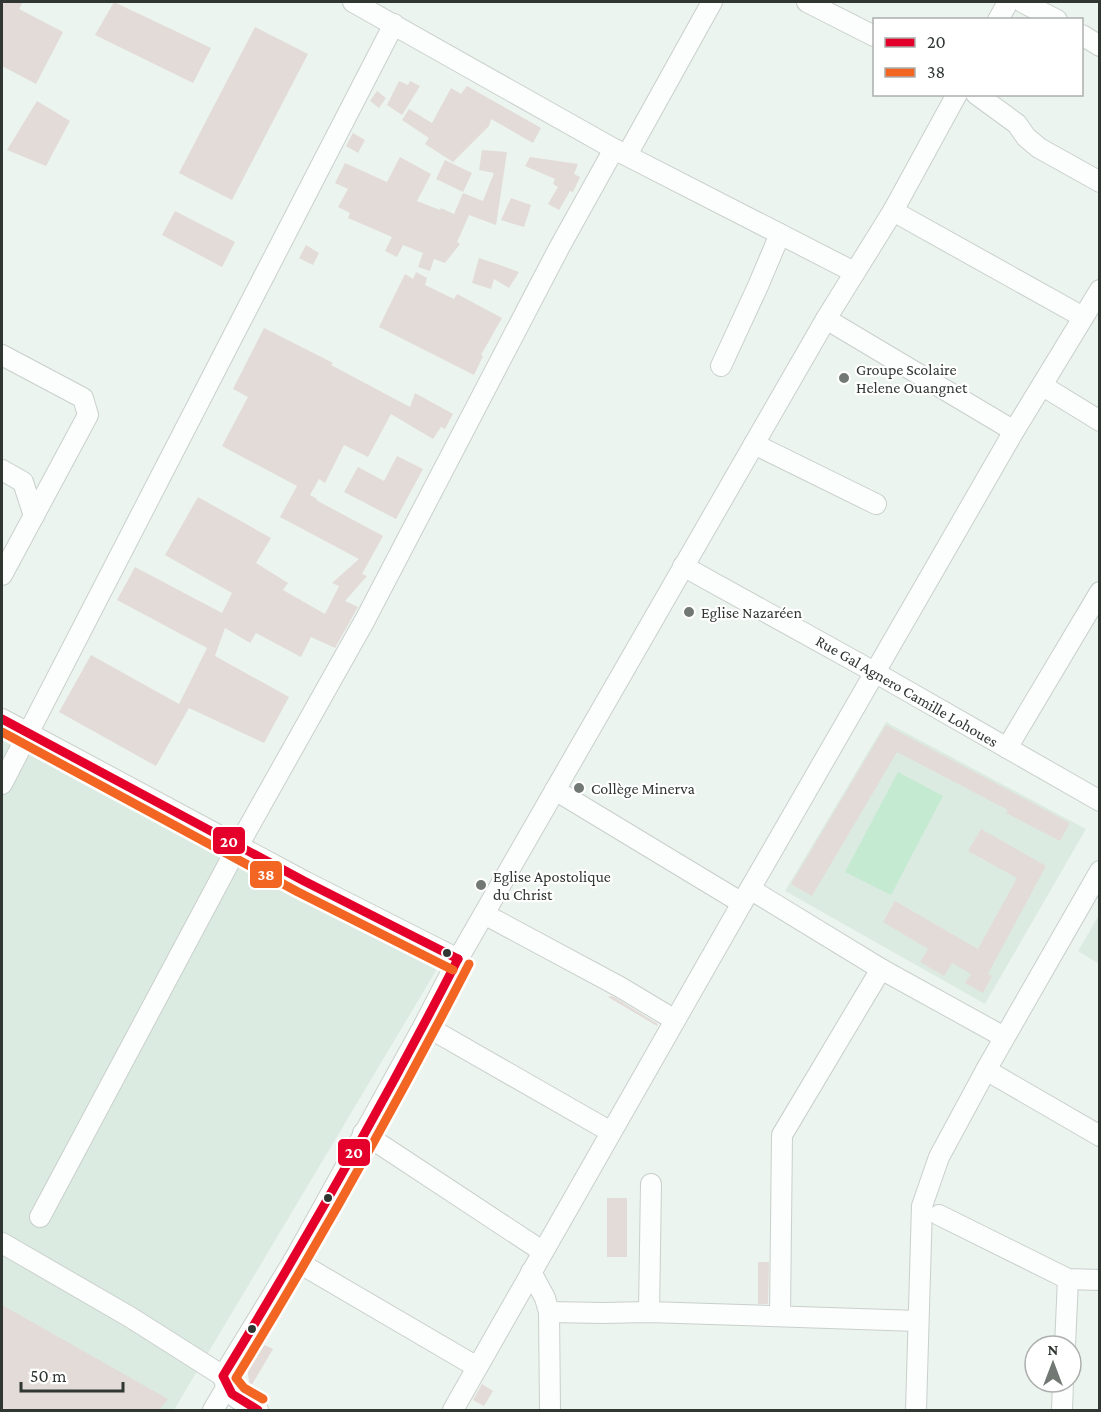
<svg xmlns="http://www.w3.org/2000/svg" width="1101" height="1412" viewBox="0 0 1101 1412" font-family="'Crimson Pro',serif">
<style>
.built{fill:#dcebe1}
.green{fill:#c4ead2}
.building{fill:#e3dbd7}
.lines{fill:none;stroke-linecap:round;stroke-linejoin:round}
.minor-casing{stroke:#c9d0cc;stroke-width:22}
.minor{stroke:#fcfdfd;stroke-width:20}
.bus-1-casing{stroke:#fff;stroke-width:14}
.bus-2-casing{stroke:#fff;stroke-width:14}
.bus-1{stroke:#e4002b;stroke-width:9}
.bus-2{stroke:#f26522;stroke-width:9}
.poi-dot{fill:#727874;stroke:#fff;stroke-width:2}
.bus-dot{fill:#303632;stroke:#fff;stroke-width:2}
.labels{text-anchor:middle;dominant-baseline:central;stroke-width:4.5;stroke-linejoin:round;paint-order:stroke}
.poi-label{font-size:16px;fill:#303632;stroke:#fff;text-anchor:start}
.street-label{font-size:16px;fill:#303632;stroke:#fff}
.line-badge{stroke:#fff;stroke-width:2}
.badge-label{font-size:16px;text-anchor:middle;font-weight:bold;fill:#fff}
</style>
<rect width="100%" height="100%" fill="#ecf4ef"/>
<g class="built">
<path d="M886,722L1086,829L985,1004L785,891Z"/>
<path d="M2,733L217,844V846L440,964L174,1410H2Z"/>
<path d="M1099,915V964L1078,951Z"/>
</g>
<path class="green" d="M898,772L943,796L891,895L845,872Z"/>
<g class="building">
<path d="M2,2H23L19,9L63,32L36,84L2,66Z"/>
<path d="M114,2L211,48L193,83L95,35Z"/>
<path d="M255,27L308,54L232,200L179,173Z"/>
<path d="M399,81L408,85L410,81L420,86L402,115L387,105Z"/>
<path d="M467,86L541,128L533,143L491,119L489,126L453,162L425,144L429,138L402,120L409,109L432,123L451,88L461,94Z"/>
<path d="M377,91L386,98L379,108L370,101Z"/>
<path d="M37,101L70,121L46,166L7,150Z"/>
<path d="M353,133L365,140L358,153L346,146Z"/>
<path d="M482,150L507,152L496,225L469,215L457,242L460,244L445,263L434,259L430,271L418,267L423,253L403,245L397,257L385,251L392,237L348,218L350,213L338,207L348,189L335,183L345,163L387,182L400,157L431,174L417,201L440,210L441,208L454,214L463,193L483,201L494,173L479,170Z"/>
<path d="M530,157L578,164L574,174L580,177L573,192L570,191L559,210L548,204L558,187L553,184L555,179L525,166Z"/>
<path d="M445,160L472,173L463,192L436,179Z"/>
<path d="M511,198L531,205L524,227L501,220Z"/>
<path d="M175,211L235,242L222,267L162,235Z"/>
<path d="M306,245L319,253L313,265L299,258Z"/>
<path d="M479,258L497,264L519,272L509,288L494,279L491,289L472,283Z"/>
<path d="M416,272L427,278L425,285L454,299L457,294L502,318L481,355L483,356L474,375L379,327L405,274L413,279Z"/>
<path d="M264,328L333,363L331,365L410,407L415,393L453,414L445,429L441,427L433,439L391,414L368,457L344,445L325,483L319,479L310,495L317,499L316,500L383,536L362,574L367,576L345,601L358,607L335,648L311,637L301,657L256,633L250,643L225,628L215,656L289,697L264,743L189,708L156,766L59,712L91,655L179,704L207,648L117,600L135,567L222,613L232,593L165,555L198,497L271,538L256,563L288,583L283,590L325,614L339,586L332,583L359,559L280,517L297,486L222,446L248,397L233,389Z"/>
<path d="M397,456L423,469L396,519L344,492L358,467L384,481Z"/>
<path d="M886,725L1070,823L1060,841L1006,813L1008,810L897,752L812,896L791,884Z"/>
<path d="M981,829L1046,866L988,974L992,976L983,993L965,983L971,974L952,963L944,976L920,962L928,949L883,922L895,901L978,949L1017,878L968,851Z"/>
<path d="M611,996L614,997L658,1024L657,1026L608,997Z"/>
<rect x="607" y="1198" width="20" height="59"/>
<path d="M758,1262H769L768,1304H758Z"/>
<path d="M2,1305L168,1399L159,1410H2Z"/>
<path d="M258,1342L273,1349L250,1388L246,1361Z"/>
<path d="M482,1384L493,1391L484,1406L473,1400Z"/>
</g>
<g class="lines">
<g class="minor-casing">
<g id="minor">
<path d="M353,2L614,149L854,272"/>
<path d="M807,2L874,36"/>
<path d="M1022,2L1057,20"/>
<path d="M998,20L1008,2"/>
<path d="M1082,35L1100,46"/>
<path d="M976,94L1017,124L1026,137L1039,148L1100,182"/>
<path d="M627,155L712,2"/>
<path d="M893,211L1083,317"/>
<path d="M826,319L1014,431"/>
<path d="M2,355L83,398L88,415L2,575"/>
<path d="M721,366L758,286L780,234"/>
<path d="M1043,386L1100,421"/>
<path d="M754,444L876,504"/>
<path d="M2,470L23,482L34,516"/>
<path d="M683,566L876,673L1100,801"/>
<path d="M2,719L304,881L458,959"/>
<path d="M1007,748L1100,592"/>
<path d="M2,784L394,24"/>
<path d="M555,790L742,903"/>
<path d="M750,889L881,969L1004,1037"/>
<path d="M484,914L620,987L675,1020"/>
<path d="M424,1025L611,1132"/>
<path d="M986,1070L1100,1136"/>
<path d="M363,1133L542,1251"/>
<path d="M939,1215L1068,1279L1100,1280"/>
<path d="M40,1217L238,846L365,620L559,248L614,149"/>
<path d="M2,1243L130,1317L223,1376"/>
<path d="M294,1260L477,1367"/>
<path d="M531,1272L545,1298L549,1312L550,1410"/>
<path d="M549,1312L602,1313L649,1312L918,1321"/>
<path d="M649,1312L651,1184"/>
<path d="M780,1316L782,1135L881,969"/>
<path d="M1065,1346L1068,1279"/>
<path d="M213,1410L226,1388"/>
<path d="M258,1410C241,1401 228,1397 223,1376L294,1260L424,1025L458,959L826,319L893,211L957,94"/>
<path d="M453,1410L750,889L1014,431L1100,290"/>
<path d="M916,1410L922,1206L939,1157L986,1070L1100,871"/>
<path d="M1062,1410L1063,1382"/>
</g>
</g>
<use href="#minor" class="minor"/>
<g class="bus-1-casing">
<g id="bus-1">
<path d="M2,719L304,881L458,959"/>
<path d="M258,1410L232,1394L223,1376C306,1240 385,1101 458,959"/>
</g>
</g>
<g class="bus-2-casing">
<g id="bus-2">
<path d="M2,732L298,892L453,970"/>
<path d="M263,1399L244,1388L236,1378C319,1243 396,1105 469,964"/>
</g>
</g>
<use href="#bus-1" class="bus-1"/>
<use href="#bus-2" class="bus-2"/>
</g>
<g class="poi-dot">
<circle cx="844" cy="378" r="6"/>
<circle cx="689" cy="612" r="6"/>
<circle cx="579" cy="788" r="6"/>
<circle cx="481" cy="885" r="6"/>
</g>
<g class="bus-dot">
<circle cx="447" cy="953" r="5"/>
<circle cx="328" cy="1198" r="5"/>
<circle cx="252" cy="1329" r="5"/>
</g>
<g class="labels">
<g class="poi-label">
<text x="856" y="369">Groupe Scolaire<tspan x="856" dy="18">Helene Ouangnet</tspan></text>
<text x="701" y="612">Eglise Nazaréen</text>
<text x="591" y="788">Collège Minerva</text>
<text x="493" y="876">Eglise Apostolique<tspan x="493" dy="18">du Christ</tspan></text>
</g>
<g class="street-label">
<text transform="translate(907 691) rotate(30)">Rue Gal Agnero Camille Lohoues</text>
</g>
</g>
<g class="line-badge">
<rect x="212" y="826" width="34" height="29" rx="6" fill="#e4002b"/>
<rect x="249" y="860" width="34" height="29" rx="6" fill="#f26522"/>
<rect x="337" y="1138" width="34" height="29" rx="6" fill="#e4002b"/>
</g>
<g class="badge-label">
<text x="229" y="847">20</text>
<text x="266" y="880">38</text>
<text x="354" y="1158">20</text>
</g>
<rect width="1101" height="1412" fill="none" stroke="#303632" stroke-width="6"/>
<rect x="873" y="18" width="210" height="78" fill="#ffffff" stroke="#acafad" stroke-width="1.5"/>
<rect x="885" y="38" width="30" height="9" fill="#e4002b" stroke="#acafad" stroke-width="1.5"/>
<text x="927" y="48" font-size="18" fill="#303632">20</text>
<rect x="885" y="68" width="30" height="9" fill="#f26522" stroke="#acafad" stroke-width="1.5"/>
<text x="927" y="78" font-size="18" fill="#303632">38</text>
<g transform="translate(1053 1364)"><circle r="28" fill="#ffffff" stroke="#acafad" stroke-width="1.5"/>
<path d="M0-4.5L10 22L0 15L-10 22Z" fill="#727874"/>
<text y="-9" font-size="16" font-weight="bold" text-anchor="middle" fill="#303632">N</text>
</g>
<path d="M21 1382v9h102v-9" fill="none" stroke="#303632" stroke-width="3"/>
<text x="30" y="1382" font-size="18" fill="#303632" stroke="#ffffff" stroke-width="4.5" paint-order="stroke">50 m</text>
</svg>
